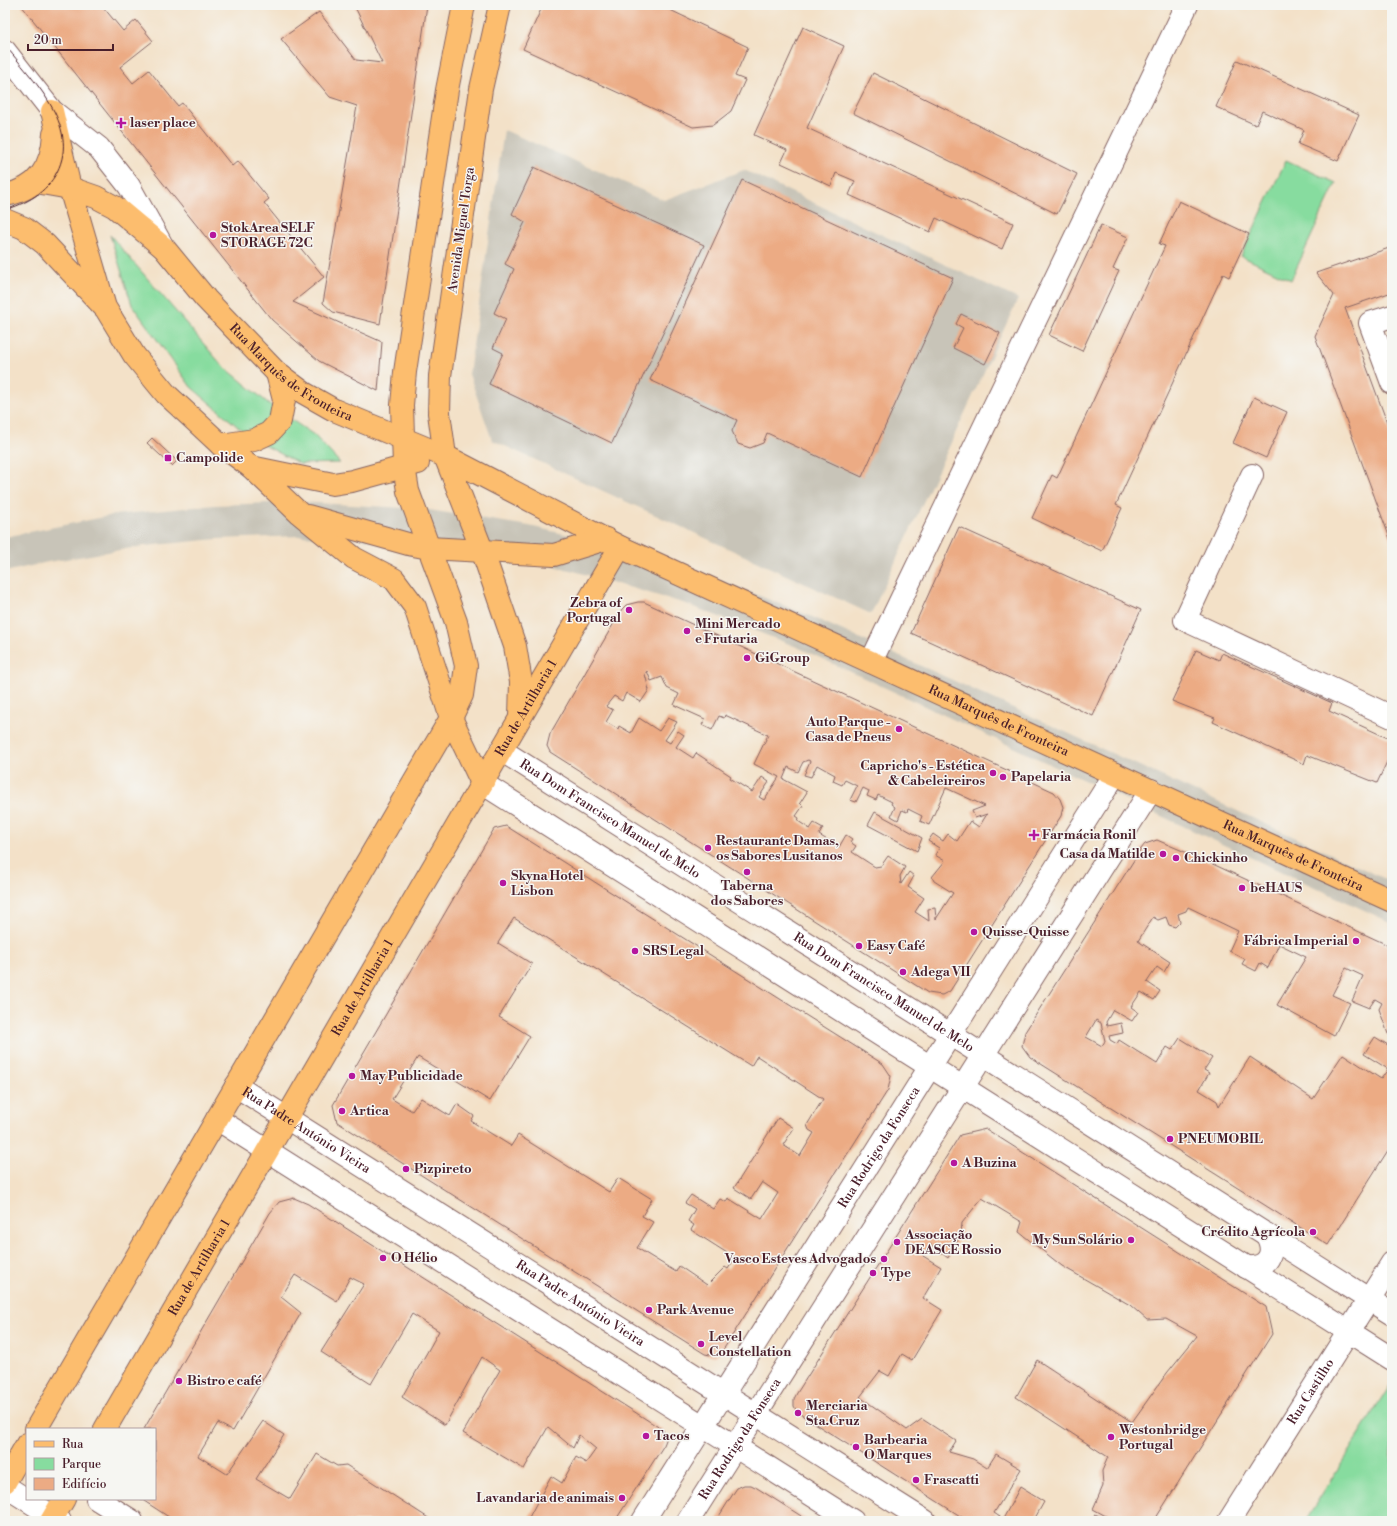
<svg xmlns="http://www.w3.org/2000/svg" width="1397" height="1526" viewBox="0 0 1397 1526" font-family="'Libre Bodoni',serif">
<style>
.industrial{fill:#c8c4b8}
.green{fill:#87dc9f;stroke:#687e65}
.building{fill:#ecab84;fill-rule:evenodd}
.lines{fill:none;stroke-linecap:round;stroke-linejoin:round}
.minor-casing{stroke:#856362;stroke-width:24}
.major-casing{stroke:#856362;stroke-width:24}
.minor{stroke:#fff;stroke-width:22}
.major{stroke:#fcbd6e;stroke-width:22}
.tram{stroke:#4a1f2b;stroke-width:1}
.poi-dot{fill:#b5179e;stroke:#f6f6f2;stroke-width:1.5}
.labels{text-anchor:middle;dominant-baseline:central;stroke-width:3;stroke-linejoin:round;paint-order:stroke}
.poi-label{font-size:13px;font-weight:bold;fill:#4a1f2b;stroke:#f6f6f2;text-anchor:start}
.street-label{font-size:13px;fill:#4a1f2b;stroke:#f6f6f2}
</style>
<rect width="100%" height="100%" fill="#f6f6f2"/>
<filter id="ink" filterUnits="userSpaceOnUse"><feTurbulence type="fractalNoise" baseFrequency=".025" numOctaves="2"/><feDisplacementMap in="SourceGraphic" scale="8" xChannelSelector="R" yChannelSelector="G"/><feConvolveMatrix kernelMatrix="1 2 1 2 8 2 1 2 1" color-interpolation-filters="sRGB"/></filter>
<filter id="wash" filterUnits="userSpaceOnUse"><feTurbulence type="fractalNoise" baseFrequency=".012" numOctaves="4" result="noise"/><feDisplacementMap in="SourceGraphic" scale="16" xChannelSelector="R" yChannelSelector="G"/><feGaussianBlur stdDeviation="0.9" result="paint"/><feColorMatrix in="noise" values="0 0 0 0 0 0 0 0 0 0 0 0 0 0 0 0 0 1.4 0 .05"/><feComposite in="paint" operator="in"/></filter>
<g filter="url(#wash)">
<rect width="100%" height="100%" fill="#f3e1c8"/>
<g class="industrial">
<path d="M504,130L664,200L744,170L1018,299L871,614L492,440L469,374Z"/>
<path d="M299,502L423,509L529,526L582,538L697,572L760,596L810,616L961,684L1392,882V923L797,647L686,604L574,571L522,559L353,538L299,536L217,539L144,546L48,562L5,572V537L114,515L215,505Z"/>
</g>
<g class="green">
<path d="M1286,160L1336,183L1291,280L1241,256Z"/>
<path d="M110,235L221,364L274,408L314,435L340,463L300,464L251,438L191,387L132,305Z"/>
<path d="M1391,1384L1392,1521H1305Z"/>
</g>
<g id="blocks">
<g class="building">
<path d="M21,5H105L103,7L123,31L136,20L153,41L120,67L133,83L149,70L178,106L182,103L232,166L238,161L269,199L264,203L324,277L293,302L382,342L378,391L319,361L272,320Z"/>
<path d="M354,5H427L380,324L333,312L323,303L357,106L330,97L281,39L319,12L356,60L382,63Z"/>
<path d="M543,5H669L668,9L748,47L735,76L745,80L731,111L713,125L693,127L523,49Z"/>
<path d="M803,27L844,46L807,128L1013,223L1002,249L936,218L930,232L849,195L855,181L836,173L831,186L781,163L787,150L754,135Z"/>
<path d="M1237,60L1359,115L1338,161L1298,144L1304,130L1262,111L1256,125L1216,107Z"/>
<path d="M873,73L1077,174L1057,214L853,113Z"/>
<path d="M534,167L704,245L612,443L489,384L503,353L493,348L506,319L494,313L514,269L505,264L525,222L512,214Z"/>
<path d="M742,180L953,278L862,477L767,433L763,443L750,448L738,444L732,431L737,420L650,380Z"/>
<path d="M1179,201L1249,234L1229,277L1223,274L1116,505L1122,508L1102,551L1032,518L1052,475L1057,478L1165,246L1159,244Z"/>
<path d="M1101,225L1128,237L1113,269L1119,271L1082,351L1049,335Z"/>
<path d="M1392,247V292L1345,308L1392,436V544L1315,336L1334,295L1316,273Z"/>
<path d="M961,314L1000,333L985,364L953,348L963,328L956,324Z"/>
<path d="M1254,397L1287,412L1266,458L1233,443Z"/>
<path d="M152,438L177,461L172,466L147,443Z"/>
<path d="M959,527L1141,610L1093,716L911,633Z"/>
<path d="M638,602H644L1054,792L1060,799L1063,807L1061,816L950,991L942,995L928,993L550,752L547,746L550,734L622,609L626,605ZM647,671L651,681L662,677L667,688L679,694L674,705L705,719L702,725L712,730L719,716L724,718L725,715L768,735L754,764L779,777L764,800L759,797L769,782L762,777L752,792L730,778L731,776L696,753L693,758L676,747L684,735L678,731L670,743L665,740L677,722L668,718L659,731L639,718L631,733L619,726L618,729L606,722L613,710L606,706L614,696L622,701L626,693L641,702L649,690L645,674ZM808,760L810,761L804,775L811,777L817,765L835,775L833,781L842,785L845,780L857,786L850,800L856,802L863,788L869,791L867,796L876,800L878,795L892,802L891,804L895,807L891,816L898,820L902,810L907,812L908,809L922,816L920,821L929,825L946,788L985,806L972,811L975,818L987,814L979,827L970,821L957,841L948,834L943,841L933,834L928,841L939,848L935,855L945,861L932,877L934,881L953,893L936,919L935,908L928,909L929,921L915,912L924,898L908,887L914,876L909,872L901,884L900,876L905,867L888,856L881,866L875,867L852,852L856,846L850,842L852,839L846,835L839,847L819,835L823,828L814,823L810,829L798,821L799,818L796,816L803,806L800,803L807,792L783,779L788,767L798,772L803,762Z"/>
<path d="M1196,650L1219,660L1222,653L1332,703L1329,711L1392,740V751L1377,783L1307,755L1304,764L1213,722L1215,718L1172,701Z"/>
<path d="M875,812L922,838L917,851L868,825Z"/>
<path d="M506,826L883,1064L891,1076L888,1090L723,1350L715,1356L705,1354L337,1122L333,1105L494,829ZM514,918L751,1066L757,1056L823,1099L807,1125L809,1130L814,1133L800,1156L783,1145L794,1128L778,1118L734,1188L751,1199L762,1182L778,1193L762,1219L728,1198L726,1202L720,1199L713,1209L691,1195L685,1203L695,1209L688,1221L694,1225L691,1230L735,1258L728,1269L725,1267L707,1285L679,1266L676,1272L637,1248L653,1222L642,1216L652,1199L618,1178L609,1192L518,1135L511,1146L471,1121L474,1116L457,1104L450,1116L421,1098L412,1111L392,1099L418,1057L490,1101L530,1036L499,1017L532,964L498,943Z"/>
<path d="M1157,840L1204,860L1392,947V1036L1388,1034L1379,1009L1382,1003L1375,999L1369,1008L1352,1001L1363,976L1346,968L1332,995L1350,1003L1334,1036L1277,1005L1306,957L1279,944L1268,968L1260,963L1256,971L1242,964L1245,959L1229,951L1238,931L1188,907L1186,911L1178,914L1180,922L1175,927L1169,925L1166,917L1158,920L1153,917L1138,941L1170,962L1164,972L1157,967L1147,982L1160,991L1154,1000L1141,992L1131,1007L1138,1012L1132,1021L1113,1010L1106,1022L1107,1026L1121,1023L1123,1033L1109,1036L1110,1040L1117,1044L1119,1040L1157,1064L1167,1047L1172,1050L1180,1038L1212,1058L1204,1070L1209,1073L1199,1090L1217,1101L1219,1106L1250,1057L1313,1099L1343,1054L1381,1079L1388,1069L1364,1054L1375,1037L1388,1045L1392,1038V1144L1328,1245L1030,1057L1022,1046L1025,1032L1141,849L1145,844ZM1096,1020L1101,1023L1105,1041L1102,1046L1086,1037Z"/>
<path d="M986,1129L1266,1307L1272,1334L1154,1521H1115L1093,1509L1103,1486L1102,1471L1108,1457L1016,1397L1037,1360L1132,1422L1167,1373L1197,1336L1166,1319L1147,1320L1130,1305L1062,1266L1019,1232L1022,1222L982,1198L962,1223L961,1234L948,1258L930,1244L923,1256L941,1267L923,1298L942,1310L912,1360L902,1354L889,1376L880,1371L860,1397L907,1430L922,1419L956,1441L949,1452L973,1459L987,1468L996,1454L1021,1469L994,1513L1003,1519L1020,1487L1044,1502L1035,1518L1039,1521H968L803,1416L797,1412L794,1406V1399L797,1393L960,1135Z"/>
<path d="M294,1198L308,1204L663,1430L666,1440L664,1445L615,1521H527L551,1476L562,1483L576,1457L586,1463L596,1449L579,1435L573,1448L548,1427L524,1469L463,1433L500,1370L482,1357L445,1425L402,1397L439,1331L412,1314L371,1384L321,1352L364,1284L350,1277L337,1301L295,1275L281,1297L301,1313L233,1431L218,1423L198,1456L227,1474L263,1421L284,1435L256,1479L290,1499L317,1454L337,1466L346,1465L433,1521H175L141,1499H155V1429H144L270,1213L279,1202Z"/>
<path d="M744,1485H751L757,1488L809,1521H716L733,1494L737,1488Z"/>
<path d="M1095,1514L1110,1521H1091Z"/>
</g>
</g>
</g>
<g filter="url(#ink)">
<use href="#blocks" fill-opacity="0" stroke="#856362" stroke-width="1"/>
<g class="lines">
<g class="minor-casing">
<g id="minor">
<path d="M5,51L52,111L99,148L129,186L163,247"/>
<path d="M1392,316L1370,323L1392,383"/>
<path d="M1252,475L1185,620L1392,717"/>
<path d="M871,662L1187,5"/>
<path id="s1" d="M501,750L1392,1314"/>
<path d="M482,783L1392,1359"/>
<path id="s2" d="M236,1086L925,1521"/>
<path d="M217,1119L853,1521"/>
<path d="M1246,1267C1268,1269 1277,1253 1266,1234"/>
<path d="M5,1486L60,1521"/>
<path d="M97,1499L132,1521"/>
<path id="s3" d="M643,1521L1115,774"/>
<path id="s4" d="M688,1521L1151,790"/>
<path id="s5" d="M1229,1521L1392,1263"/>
</g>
</g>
<g class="major-casing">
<g id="major">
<path d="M500,5L481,89L440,376L439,413L445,456L482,550L515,646L521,682L520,716"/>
<path d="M52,111L70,188L104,304"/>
<path id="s6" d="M36,182L70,188L96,197L115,207L164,248L206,299L277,373L304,393L334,410L445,456L620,547L1392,901"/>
<path d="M5,195C39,189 52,166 54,134"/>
<path d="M5,220L24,228L45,244L106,309L134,355L166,394L191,417L221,445L251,467L299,513L354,558L394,579L415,607L451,718L482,783"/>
<path d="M221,445L254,440L269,433L280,421L284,400L277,373"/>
<path d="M251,467L333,484L352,481L418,463"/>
<path d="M308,516L408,544L429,548L554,555L606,539"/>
<path d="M36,1429L451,718L462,695L466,666L456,622L408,491L404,466L402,405L405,372L447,90L464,5"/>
<path id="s7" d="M105,1429L620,547"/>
<path d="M5,1482L27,1444"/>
<path d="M51,1521L64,1499"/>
</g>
</g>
<use href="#minor" class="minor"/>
<use href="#major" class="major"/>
<path class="tram" d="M5,45C32,80 81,125 57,172C46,193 27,203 5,210"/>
</g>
</g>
<g class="poi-dot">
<path d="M119 117h4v4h4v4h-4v4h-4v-4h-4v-4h4z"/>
<circle cx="213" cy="235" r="4"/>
<rect x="164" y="454" width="8" height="8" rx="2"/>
<circle cx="629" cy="610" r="4"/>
<circle cx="687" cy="631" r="4"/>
<circle cx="747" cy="658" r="4"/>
<circle cx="899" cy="729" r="4"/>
<circle cx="993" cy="773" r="4"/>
<circle cx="1003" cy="777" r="4"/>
<path d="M1032 829h4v4h4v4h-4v4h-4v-4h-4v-4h4z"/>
<circle cx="708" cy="848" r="4"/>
<circle cx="1163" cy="854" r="4"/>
<circle cx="1176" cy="858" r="4"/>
<circle cx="747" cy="872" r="4"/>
<circle cx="503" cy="883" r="4"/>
<circle cx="1242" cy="888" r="4"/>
<circle cx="974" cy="932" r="4"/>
<circle cx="1356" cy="941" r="4"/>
<circle cx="859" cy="946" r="4"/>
<circle cx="635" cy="951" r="4"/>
<circle cx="903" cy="972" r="4"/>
<circle cx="352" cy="1076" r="4"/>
<circle cx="342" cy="1111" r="4"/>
<circle cx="1170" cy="1139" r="4"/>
<circle cx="954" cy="1163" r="4"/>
<circle cx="406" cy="1169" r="4"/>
<circle cx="1313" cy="1232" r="4"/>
<circle cx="1131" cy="1240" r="4"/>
<circle cx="897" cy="1242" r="4"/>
<circle cx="383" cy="1258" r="4"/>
<circle cx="884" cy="1259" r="4"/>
<circle cx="873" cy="1273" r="4"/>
<circle cx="649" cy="1310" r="4"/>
<circle cx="701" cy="1344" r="4"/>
<circle cx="179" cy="1381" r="4"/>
<circle cx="798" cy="1413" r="4"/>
<circle cx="646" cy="1436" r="4"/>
<circle cx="1111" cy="1437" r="4"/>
<circle cx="856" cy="1447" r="4"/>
<circle cx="916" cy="1480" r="4"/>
<circle cx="622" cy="1498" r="4"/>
</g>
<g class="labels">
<g class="poi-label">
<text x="130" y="123">laser place</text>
<text x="221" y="228">StokArea SELF<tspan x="221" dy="15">STORAGE 72C</tspan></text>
<text x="176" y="458">Campolide</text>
<text x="621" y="603" text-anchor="end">Zebra of<tspan x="621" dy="15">Portugal</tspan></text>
<text x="695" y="624">Mini Mercado<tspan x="695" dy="15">e Frutaria</tspan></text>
<text x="755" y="658">GiGroup</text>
<text x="891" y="722" text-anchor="end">Auto Parque -<tspan x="891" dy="15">Casa de Pneus</tspan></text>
<text x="985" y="766" text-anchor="end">Capricho's - Estética<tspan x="985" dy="15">&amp; Cabeleireiros</tspan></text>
<text x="1011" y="777">Papelaria</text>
<text x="1042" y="835">Farmácia Ronil</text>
<text x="716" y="841">Restaurante Damas,<tspan x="716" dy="15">os Sabores Lusitanos</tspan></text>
<text x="1155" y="854" text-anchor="end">Casa da Matilde</text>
<text x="1184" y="858">Chickinho</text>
<text x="511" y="876">Skyna Hotel<tspan x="511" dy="15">Lisbon</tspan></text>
<text x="747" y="886" text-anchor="middle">Taberna<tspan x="747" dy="15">dos Sabores</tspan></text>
<text x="1250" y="888">beHAUS</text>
<text x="982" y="932">Quisse-Quisse</text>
<text x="1348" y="941" text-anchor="end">Fábrica Imperial</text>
<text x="867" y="946">Easy Café</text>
<text x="643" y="951">SRS Legal</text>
<text x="911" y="972">Adega VII</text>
<text x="360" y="1076">May Publicidade</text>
<text x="350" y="1111">Artica</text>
<text x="1178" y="1139">PNEUMOBIL</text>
<text x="962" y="1163">A Buzina</text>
<text x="414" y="1169">Pizpireto</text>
<text x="1305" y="1232" text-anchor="end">Crédito Agrícola</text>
<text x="905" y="1235">Associação<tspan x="905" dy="15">DEASCE Rossio</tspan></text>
<text x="1123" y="1240" text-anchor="end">My Sun Solário</text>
<text x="391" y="1258">O Hélio</text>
<text x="876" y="1259" text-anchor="end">Vasco Esteves Advogados</text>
<text x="881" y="1273">Type</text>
<text x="657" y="1310">Park Avenue</text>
<text x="709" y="1337">Level<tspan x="709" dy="15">Constellation</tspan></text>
<text x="187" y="1381">Bistro e café</text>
<text x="806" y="1406">Merciaria<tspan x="806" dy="15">Sta.Cruz</tspan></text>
<text x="1119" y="1430">Westonbridge<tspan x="1119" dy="15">Portugal</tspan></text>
<text x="654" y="1436">Tacos</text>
<text x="864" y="1440">Barbearia<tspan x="864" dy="15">O Marques</tspan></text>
<text x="924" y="1480">Frascatti</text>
<text x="614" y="1498" text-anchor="end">Lavandaria de animais</text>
</g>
<g class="street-label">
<text transform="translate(461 230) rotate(-82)">Avenida Miguel Torga</text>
<text stroke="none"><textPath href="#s6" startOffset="327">Rua Marquês de Fronteira</textPath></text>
<text stroke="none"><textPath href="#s7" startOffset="835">Rua de Artilharia 1</textPath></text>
<text stroke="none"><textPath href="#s6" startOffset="1118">Rua Marquês de Fronteira</textPath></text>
<text stroke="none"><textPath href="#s1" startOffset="129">Rua Dom Francisco Manuel de Melo</textPath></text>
<text stroke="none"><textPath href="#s6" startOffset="1442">Rua Marquês de Fronteira</textPath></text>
<text stroke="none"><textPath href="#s7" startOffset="511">Rua de Artilharia 1</textPath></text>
<text stroke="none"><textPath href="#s1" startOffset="453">Rua Dom Francisco Manuel de Melo</textPath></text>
<text stroke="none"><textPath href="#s2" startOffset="83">Rua Padre António Vieira</textPath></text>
<text stroke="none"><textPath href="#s3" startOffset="442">Rua Rodrigo da Fonseca</textPath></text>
<text stroke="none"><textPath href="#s7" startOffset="187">Rua de Artilharia 1</textPath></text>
<text stroke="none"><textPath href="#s2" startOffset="407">Rua Padre António Vieira</textPath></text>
<text stroke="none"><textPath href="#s5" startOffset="153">Rua Castilho</textPath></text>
<text stroke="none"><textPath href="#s4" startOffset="97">Rua Rodrigo da Fonseca</textPath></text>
</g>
</g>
<rect width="1397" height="1526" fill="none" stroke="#f6f6f2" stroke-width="20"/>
<rect x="26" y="1428" width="130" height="72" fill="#f6f6f2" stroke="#b1a0a2"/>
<rect x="34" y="1441" width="20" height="6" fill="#fcbd6e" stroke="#b1a0a2"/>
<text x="62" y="1448" font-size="12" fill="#4a1f2b">Rua</text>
<rect x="34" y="1458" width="20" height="12" fill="#87dc9f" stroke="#b1a0a2"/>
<text x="62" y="1468" font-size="12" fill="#4a1f2b">Parque</text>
<rect x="34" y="1478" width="20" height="12" fill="#ecab84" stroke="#b1a0a2"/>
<text x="62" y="1488" font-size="12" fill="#4a1f2b">Edifício</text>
<path d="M28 44v6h85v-6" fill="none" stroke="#4a1f2b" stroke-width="2"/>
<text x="34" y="44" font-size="12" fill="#4a1f2b" stroke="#f6f6f2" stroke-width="3" paint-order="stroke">20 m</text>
</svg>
